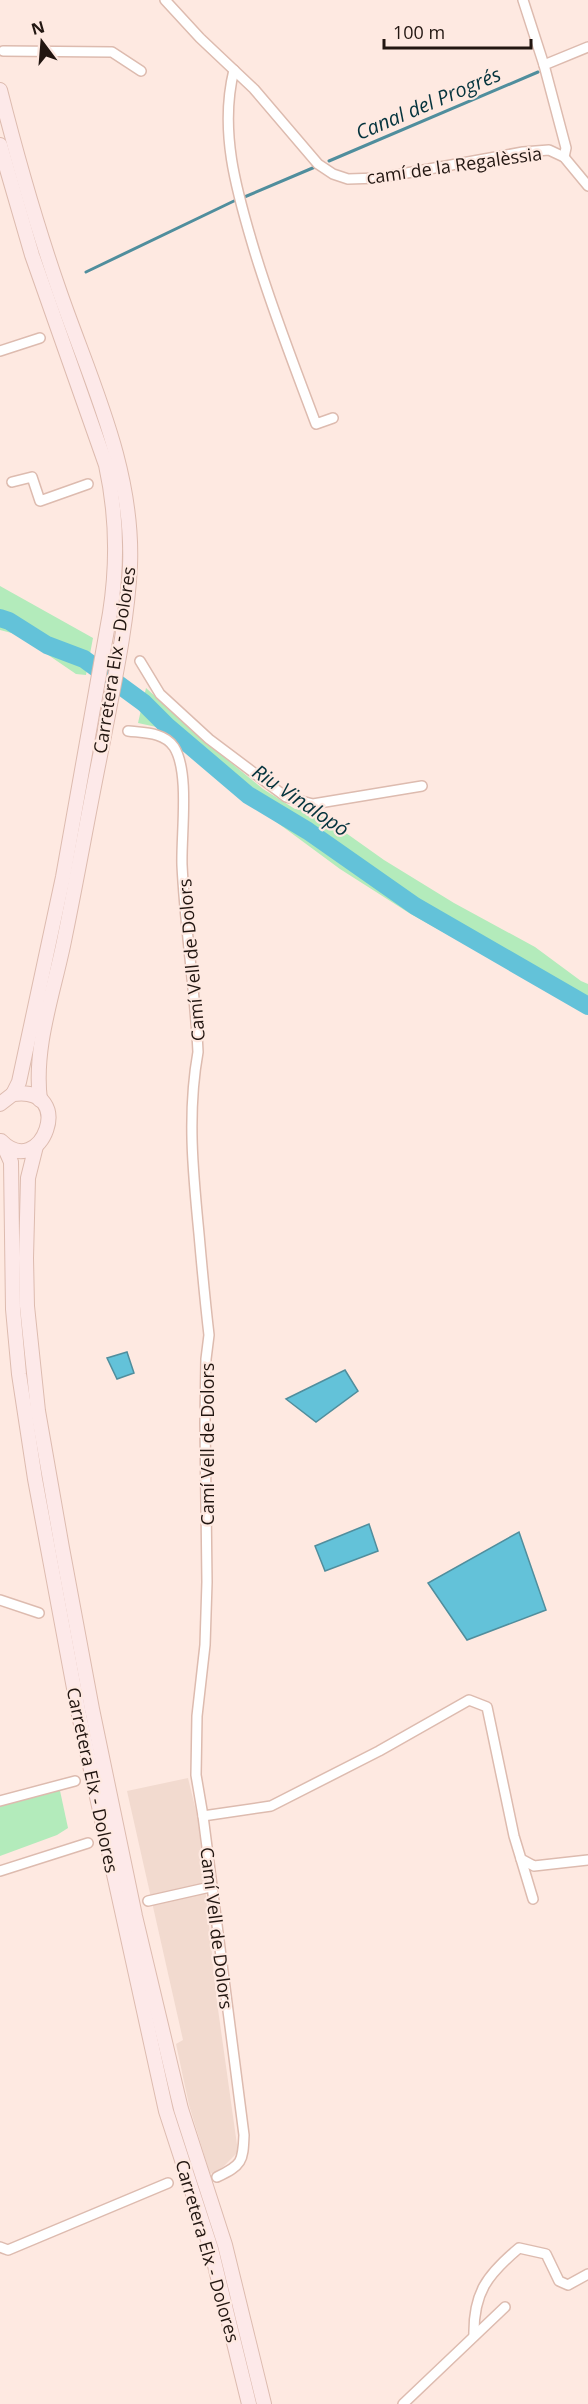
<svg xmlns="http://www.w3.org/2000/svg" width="588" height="2404" viewBox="0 0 588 2404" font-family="'Open Sans',sans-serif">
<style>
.commercial{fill:#f2dacf}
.green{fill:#b3ebbb}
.water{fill:#63c2d9;stroke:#508e9d;stroke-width:1.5}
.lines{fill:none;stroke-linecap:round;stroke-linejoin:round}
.stream{stroke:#508e9d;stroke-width:3}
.river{stroke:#63c2d9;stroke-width:18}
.street-casing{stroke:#ddbbaf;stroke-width:12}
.secondary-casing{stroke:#ddbbaf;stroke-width:16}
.street{stroke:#fff;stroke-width:9}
.secondary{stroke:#fde9e9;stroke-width:14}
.labels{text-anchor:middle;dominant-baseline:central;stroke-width:4.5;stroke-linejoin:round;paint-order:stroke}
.street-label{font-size:18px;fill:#221611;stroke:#fee9e1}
.water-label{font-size:20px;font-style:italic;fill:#04333d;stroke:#fee9e1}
</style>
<rect width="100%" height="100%" fill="#fee9e1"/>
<path class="commercial" d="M188,1778L198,1819L217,2002L238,2152L220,2170L210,2174L189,2105L176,2044L183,2040L127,1791Z"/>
<g class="green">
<path d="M0,586L93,638L86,675L76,674L19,635L0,630Z"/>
<path d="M146,688L202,739L263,789L295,809L315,811L384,860L454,903L535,947L581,981L588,984V1013L409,913L340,869L229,787L161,728L138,723Z"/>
<path d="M59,1786L68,1828L57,1835L0,1856V1806Z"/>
</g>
<g class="water">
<path d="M127,1352L134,1373L117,1379L107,1358Z"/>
<path d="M345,1370L358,1391L316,1422L286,1399Z"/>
<path d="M369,1524L378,1551L325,1571L315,1546Z"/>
<path d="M519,1532L546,1610L467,1640L428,1583Z"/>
</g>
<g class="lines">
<g class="stream">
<path d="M329,161L538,72"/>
<path d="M242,198L315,167"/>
<path d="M86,272L236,200"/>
</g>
<path class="river" d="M0,618L9,621L47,645L84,659L144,703L167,726L248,795L308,831L415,906L588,1006"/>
<g class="street-casing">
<g id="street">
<path d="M165,0L200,38L254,89L318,164L333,174L348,179L379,178L523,152L549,150L564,157L588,186"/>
<path d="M523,0L544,65"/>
<path d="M3,51L112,52L141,71"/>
<path d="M234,70C219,130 236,189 253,246C271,307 294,365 316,424L333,418"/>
<path d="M564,157L566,148L544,65L588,47"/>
<path d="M0,351L40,338"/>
<path d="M12,482L32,477L40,501L88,484"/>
<path d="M140,661L160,694L209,739L286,797L313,804L422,786"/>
<path d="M128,731C144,733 164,732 174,747C190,772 181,834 182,865C185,927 195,989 198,1052C187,1113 193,1173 199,1234C202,1268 205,1301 209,1335L206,1359L205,1423L207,1582L205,1645L197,1716L196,1775L203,1816L244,2135C243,2162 242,2165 217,2177"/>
<path d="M0,1600L39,1613"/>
<path d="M0,1801L75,1781"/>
<path d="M203,1816L271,1806L379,1751L469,1700L487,1707L514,1836L521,1859L534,1866L588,1860"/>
<path d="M521,1859L533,1899"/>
<path d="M0,1871L88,1843"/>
<path d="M148,1901L210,1887"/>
<path d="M0,2247L8,2250L168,2183"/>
<path d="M474,2336C473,2293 487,2275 519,2248L546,2254L559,2281L568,2285L588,2274"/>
<path d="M403,2404L505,2307"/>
</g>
</g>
<g class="secondary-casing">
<g id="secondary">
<path d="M0,90C17,157 36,224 59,290C90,380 134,468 130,566C127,626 113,687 102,746C89,809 78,873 65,936C55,989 33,1045 40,1100"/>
<path d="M0,145L32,255L106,465C117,515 118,562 110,613L63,877L19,1082L13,1094"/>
<path d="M0,1104L13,1094C78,1085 41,1182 1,1141"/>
<path d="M3,1144L11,1162L13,1309L19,1374L35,1479L79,1715L166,2111L211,2249L249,2404"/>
<path d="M36,1146L28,1178L26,1258L27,1306L38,1411L62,1548L92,1709L135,1916L181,2109L225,2245L264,2404"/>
</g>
</g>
<use href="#street" class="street"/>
<use href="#secondary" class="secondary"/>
</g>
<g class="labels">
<g class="street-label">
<text transform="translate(454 165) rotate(-8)">camí de la Regalèssia</text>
<text transform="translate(114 660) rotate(-81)">Carretera Elx - Dolores</text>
<text transform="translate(191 960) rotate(-95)">Camí Vell de Dolors</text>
<text transform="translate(207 1444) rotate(-90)">Camí Vell de Dolors</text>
<text transform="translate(93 1780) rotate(78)">Carretera Elx - Dolores</text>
<text transform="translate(217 1928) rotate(83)">Camí Vell de Dolors</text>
<text transform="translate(208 2251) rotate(74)">Carretera Elx - Dolores</text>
</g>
<g class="water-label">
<text transform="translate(428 103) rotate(-23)">Canal del Progrés</text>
<text transform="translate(301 800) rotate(34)">Riu Vinalopó</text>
</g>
</g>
<g transform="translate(42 42) rotate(344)" stroke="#fee9e1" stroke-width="4.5" paint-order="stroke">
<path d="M0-4.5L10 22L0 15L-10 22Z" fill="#221611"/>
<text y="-9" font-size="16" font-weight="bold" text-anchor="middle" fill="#221611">N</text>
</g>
<path d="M384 39v9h147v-9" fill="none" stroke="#221611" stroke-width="3"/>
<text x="393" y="39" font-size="18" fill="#221611" stroke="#fee9e1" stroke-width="4.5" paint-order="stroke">100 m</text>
</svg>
